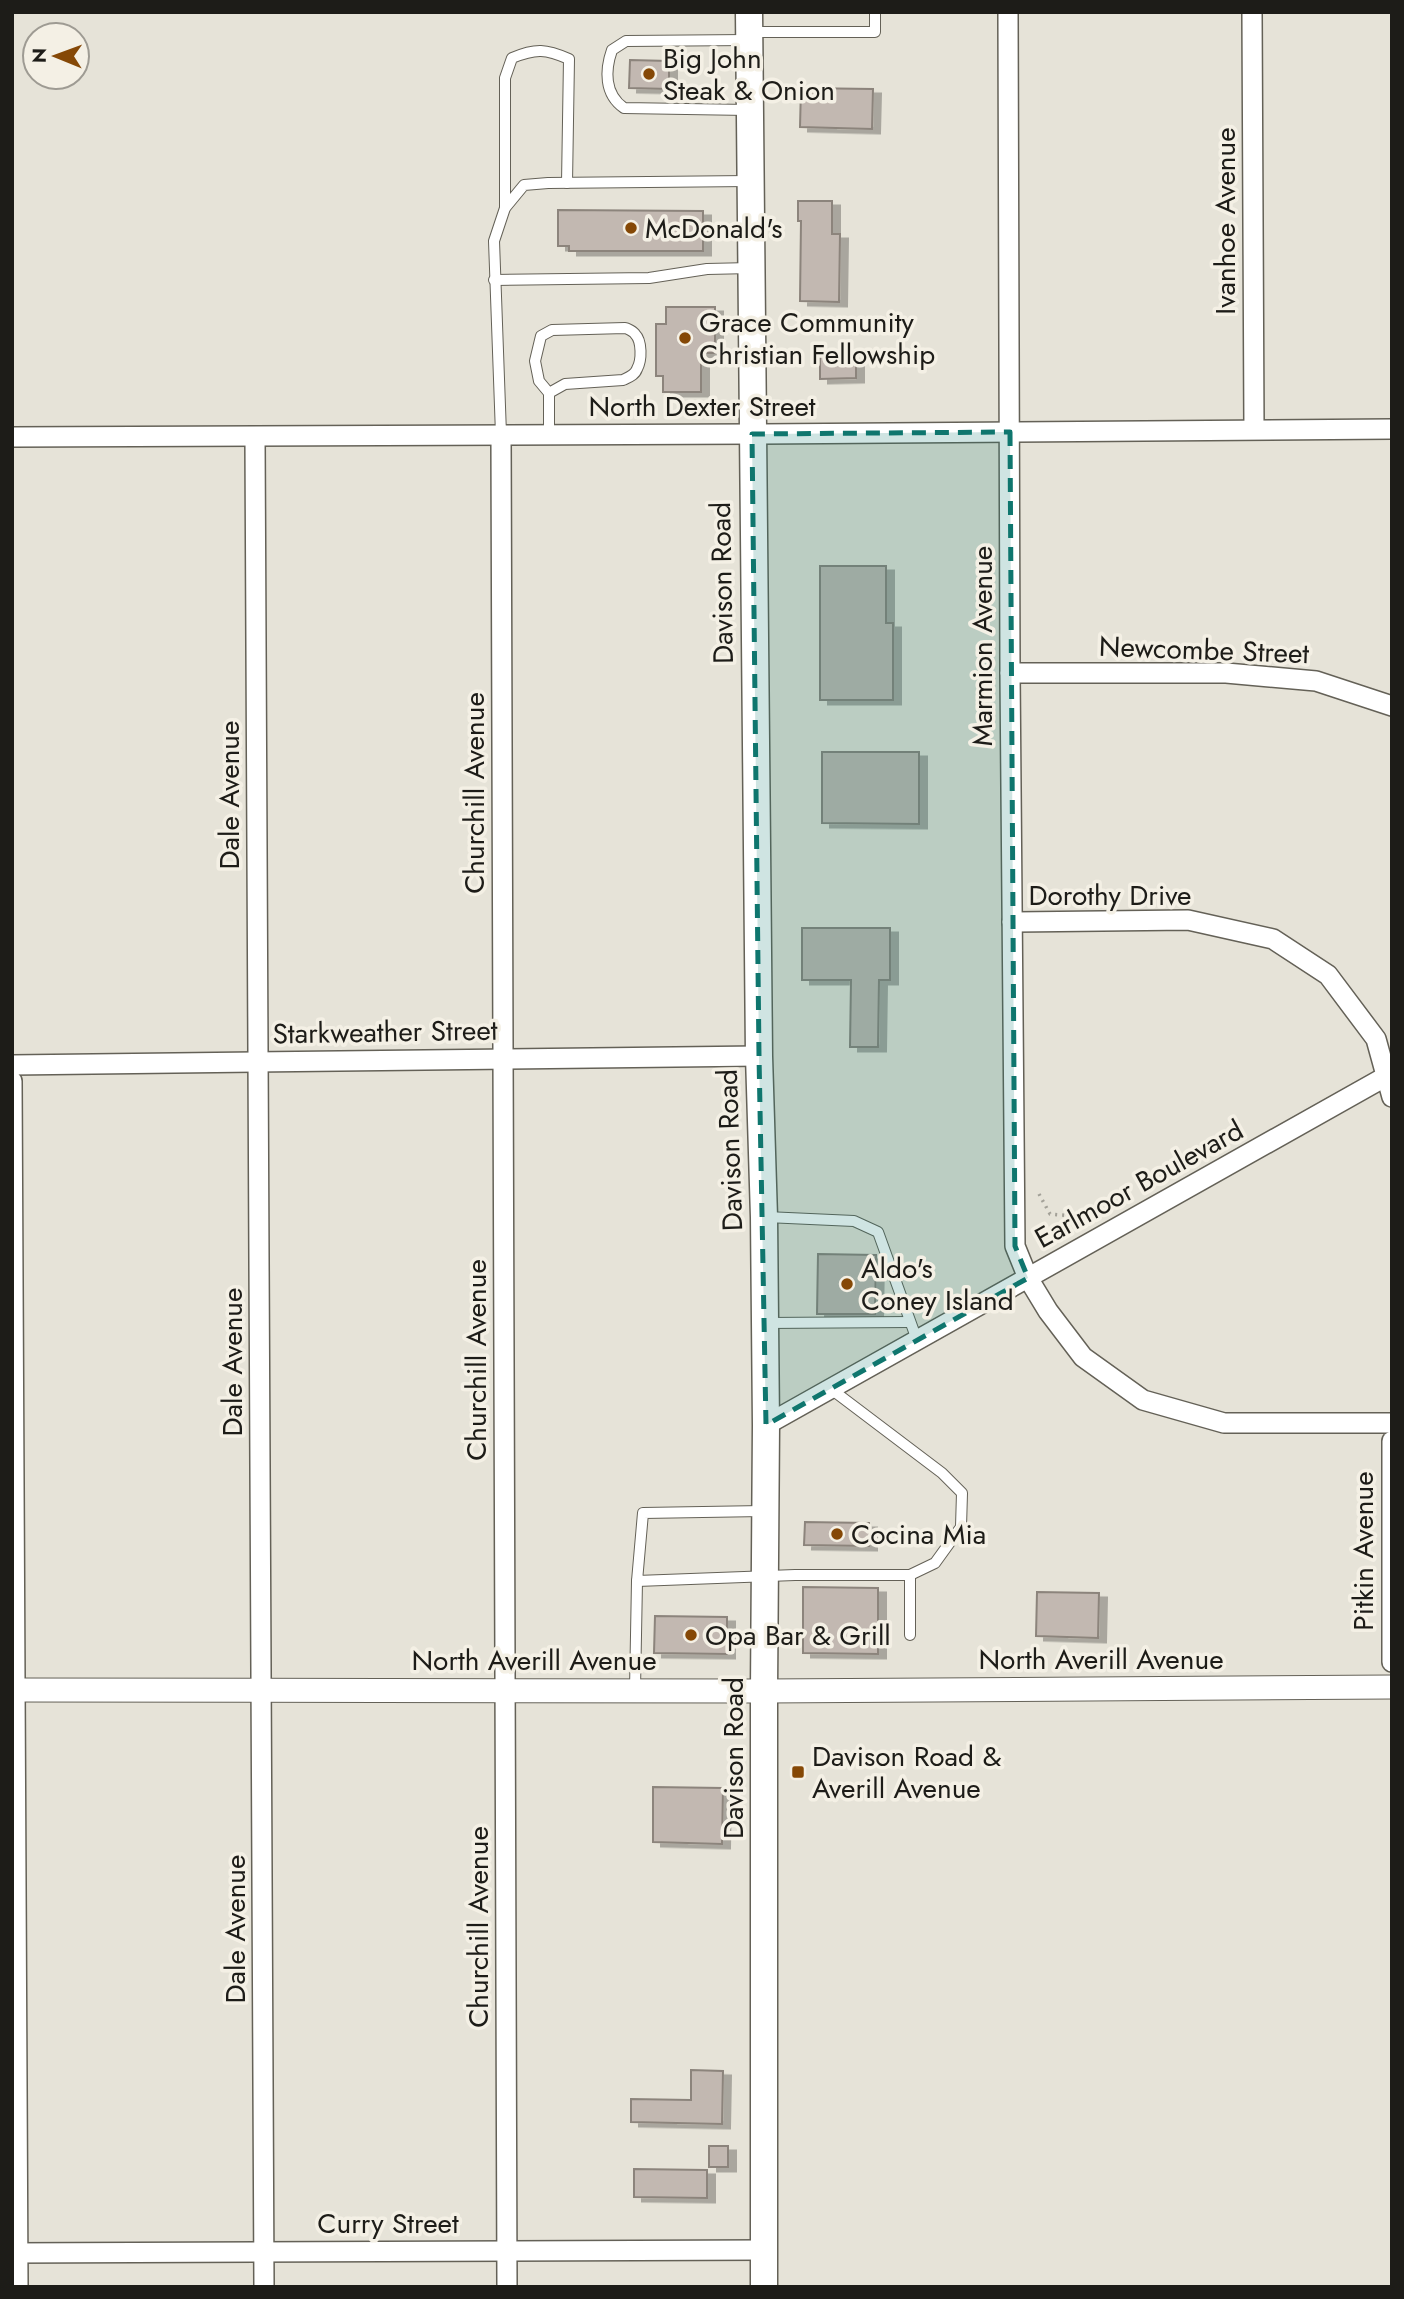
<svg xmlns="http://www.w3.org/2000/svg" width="1404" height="2299" viewBox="0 0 1404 2299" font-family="Jost,sans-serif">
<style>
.building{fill:#c2b8b1;stroke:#8c847c;stroke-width:2;filter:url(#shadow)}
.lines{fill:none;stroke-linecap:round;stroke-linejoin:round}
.service-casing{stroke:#646157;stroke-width:12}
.minor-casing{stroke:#646157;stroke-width:22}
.tertiary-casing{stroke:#646157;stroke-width:25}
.secondary-casing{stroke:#646157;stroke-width:29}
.path{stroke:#a3a198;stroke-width:3.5;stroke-dasharray:2 5;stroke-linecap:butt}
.service{stroke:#fff;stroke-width:10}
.minor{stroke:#fff;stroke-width:19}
.tertiary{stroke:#fff;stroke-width:23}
.secondary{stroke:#fff;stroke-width:26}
.marked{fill:#0f766e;fill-opacity:0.2;stroke:#0f766e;stroke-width:5;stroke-dasharray:14 9;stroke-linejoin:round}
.poi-dot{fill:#854806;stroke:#f4f0e5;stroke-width:2.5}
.labels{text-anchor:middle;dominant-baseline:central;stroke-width:7;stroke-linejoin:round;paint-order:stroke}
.poi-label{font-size:28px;fill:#1d1c18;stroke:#f4f0e5;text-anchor:start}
.street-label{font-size:28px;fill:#1d1c18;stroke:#f4f0e5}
</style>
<defs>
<filter id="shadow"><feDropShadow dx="8" dy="4.5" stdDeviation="0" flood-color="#0004"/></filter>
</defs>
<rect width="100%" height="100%" fill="#e6e3d8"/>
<g class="building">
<path d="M630,60L669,61V89L629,88Z"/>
<path d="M801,88L873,89L872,129L800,127Z"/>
<path d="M798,201H832V234H840L839,302L800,301L801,221H798Z"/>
<path d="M558,210L703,211V251H569V246H558Z"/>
<path d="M666,307H715V353H701V392H663V376H656V324H666Z"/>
<path d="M856,355V378L820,379V356Z"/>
<path d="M820,566H886V623H893V700H820Z"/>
<path d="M822,752H919V824L822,823Z"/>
<path d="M802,928H890V980H879L878,1047H850L851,980H802Z"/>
<path d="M818,1254L876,1255L875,1314H817Z"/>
<path d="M805,1522L869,1523V1546L804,1545Z"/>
<path d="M803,1587L878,1588V1654L803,1653Z"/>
<path d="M1037,1592L1099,1593L1098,1638L1036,1636Z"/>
<path d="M655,1616L727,1617V1654L654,1653Z"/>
<path d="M653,1787L723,1788L722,1844L653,1842Z"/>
<path d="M691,2070L723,2071L722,2124L631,2122V2099L691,2100Z"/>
<rect x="709" y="2146" width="19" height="21"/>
<path d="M634,2169L707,2170V2198L634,2197Z"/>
</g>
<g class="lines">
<g class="service-casing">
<g id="service">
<path d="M750,32H875V12"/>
<path d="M748,110L624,108C604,94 605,70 612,50L626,41L748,40"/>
<path d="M505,208V78L512,58C536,48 546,49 569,59L567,183"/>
<path d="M494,280L649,278L707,269L751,268"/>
<path d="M549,393L565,384L623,380C629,377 635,375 637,369C642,360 642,341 635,334C634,332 627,328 625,328L552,330L541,336L535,361L539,381L549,393V434"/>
<path d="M501,434L494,241L505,208L524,185L548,183L749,181"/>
<path d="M766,1217L854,1221L878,1232L917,1340"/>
<path d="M766,1323L910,1322"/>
<path d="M831,1389L942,1473L962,1493L961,1527L935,1563L910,1575"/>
<path d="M763,1511L643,1513L637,1581L795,1575H910V1635"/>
<path d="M635,1689L637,1581"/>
</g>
</g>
<g class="minor-casing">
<g id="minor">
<path d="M1008,12L1010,673L1015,1246L1028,1278L1048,1311L1083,1357L1143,1400L1224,1423H1392"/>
<path d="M1252,12L1254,429"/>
<path d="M501,434L507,2287"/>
<path d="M12,437L752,434L1392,429"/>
<path d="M255,437L264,2287"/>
<path d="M1010,673H1226L1316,681L1392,706"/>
<path d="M1012,922L1188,920L1273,939L1328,975L1376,1039L1392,1097"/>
<path d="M12,1065L759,1056"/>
<path d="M12,1081L18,2287"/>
<path d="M766,1425L1392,1073"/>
<path d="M1392,1441V1662"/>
<path d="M12,2253L764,2250"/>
</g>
</g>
<g class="tertiary-casing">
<path id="tertiary" d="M12,1690L764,1691L1392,1687"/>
</g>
<g class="secondary-casing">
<path id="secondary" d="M749,12L759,1056L764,1217L766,1425L764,1691V2287"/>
</g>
<path class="path" d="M1039,1194L1050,1214L1072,1216"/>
<use href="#service" class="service"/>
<use href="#minor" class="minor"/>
<use href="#tertiary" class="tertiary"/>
<use href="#secondary" class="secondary"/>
</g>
<path class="marked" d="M1010,432L1015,1246L1028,1278L766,1425L759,1056L752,434Z"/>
<g class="poi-dot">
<circle cx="649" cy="74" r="7"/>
<circle cx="631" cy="228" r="7"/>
<circle cx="685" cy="338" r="7"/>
<circle cx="847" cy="1284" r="7"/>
<circle cx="837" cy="1534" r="7"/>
<circle cx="691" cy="1635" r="7"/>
<rect x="791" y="1765" width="14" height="14" rx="3.5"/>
</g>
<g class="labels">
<g class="poi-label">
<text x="663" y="58">Big John<tspan x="663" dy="32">Steak &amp; Onion</tspan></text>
<text x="645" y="228">McDonald's</text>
<text x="699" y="322">Grace Community<tspan x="699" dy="32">Christian Fellowship</tspan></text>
<text x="861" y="1268">Aldo's<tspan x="861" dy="32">Coney Island</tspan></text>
<text x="851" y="1534">Cocina Mia</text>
<text x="705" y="1635">Opa Bar &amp; Grill</text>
<text x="812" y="1756">Davison Road &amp;<tspan x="812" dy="32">Averill Avenue</tspan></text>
</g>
<g class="street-label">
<text transform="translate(1225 221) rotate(-90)">Ivanhoe Avenue</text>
<text x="702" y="406">North Dexter Street</text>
<text transform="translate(722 583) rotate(-91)">Davison Road</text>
<text transform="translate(982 646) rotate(-90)">Marmion Avenue</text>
<text transform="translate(1204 650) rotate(2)">Newcombe Street</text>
<text transform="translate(474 793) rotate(-90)">Churchill Avenue</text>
<text transform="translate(229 795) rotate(-90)">Dale Avenue</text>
<text x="1110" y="895">Dorothy Drive</text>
<text transform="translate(385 1032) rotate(-1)">Starkweather Street</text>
<text transform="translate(730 1150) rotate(-92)">Davison Road</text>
<text transform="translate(1139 1184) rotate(-29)">Earlmoor Boulevard</text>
<text transform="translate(476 1360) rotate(-90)">Churchill Avenue</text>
<text transform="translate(232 1362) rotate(-90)">Dale Avenue</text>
<text transform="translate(1363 1551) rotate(-90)">Pitkin Avenue</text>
<text x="1101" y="1659">North Averill Avenue</text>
<text x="534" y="1660">North Averill Avenue</text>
<text transform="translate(733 1758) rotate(-90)">Davison Road</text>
<text transform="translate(478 1927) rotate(-90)">Churchill Avenue</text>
<text transform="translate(235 1929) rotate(-90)">Dale Avenue</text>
<text x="388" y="2223">Curry Street</text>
</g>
</g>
<rect width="1404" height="2299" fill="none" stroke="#1d1c18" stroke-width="28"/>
<g transform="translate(56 56) rotate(271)"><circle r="33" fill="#f4f0e5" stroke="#9e9b93" stroke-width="2"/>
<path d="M0-5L12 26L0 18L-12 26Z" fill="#854806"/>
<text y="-10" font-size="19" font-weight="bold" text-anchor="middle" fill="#1d1c18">N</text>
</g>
</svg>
